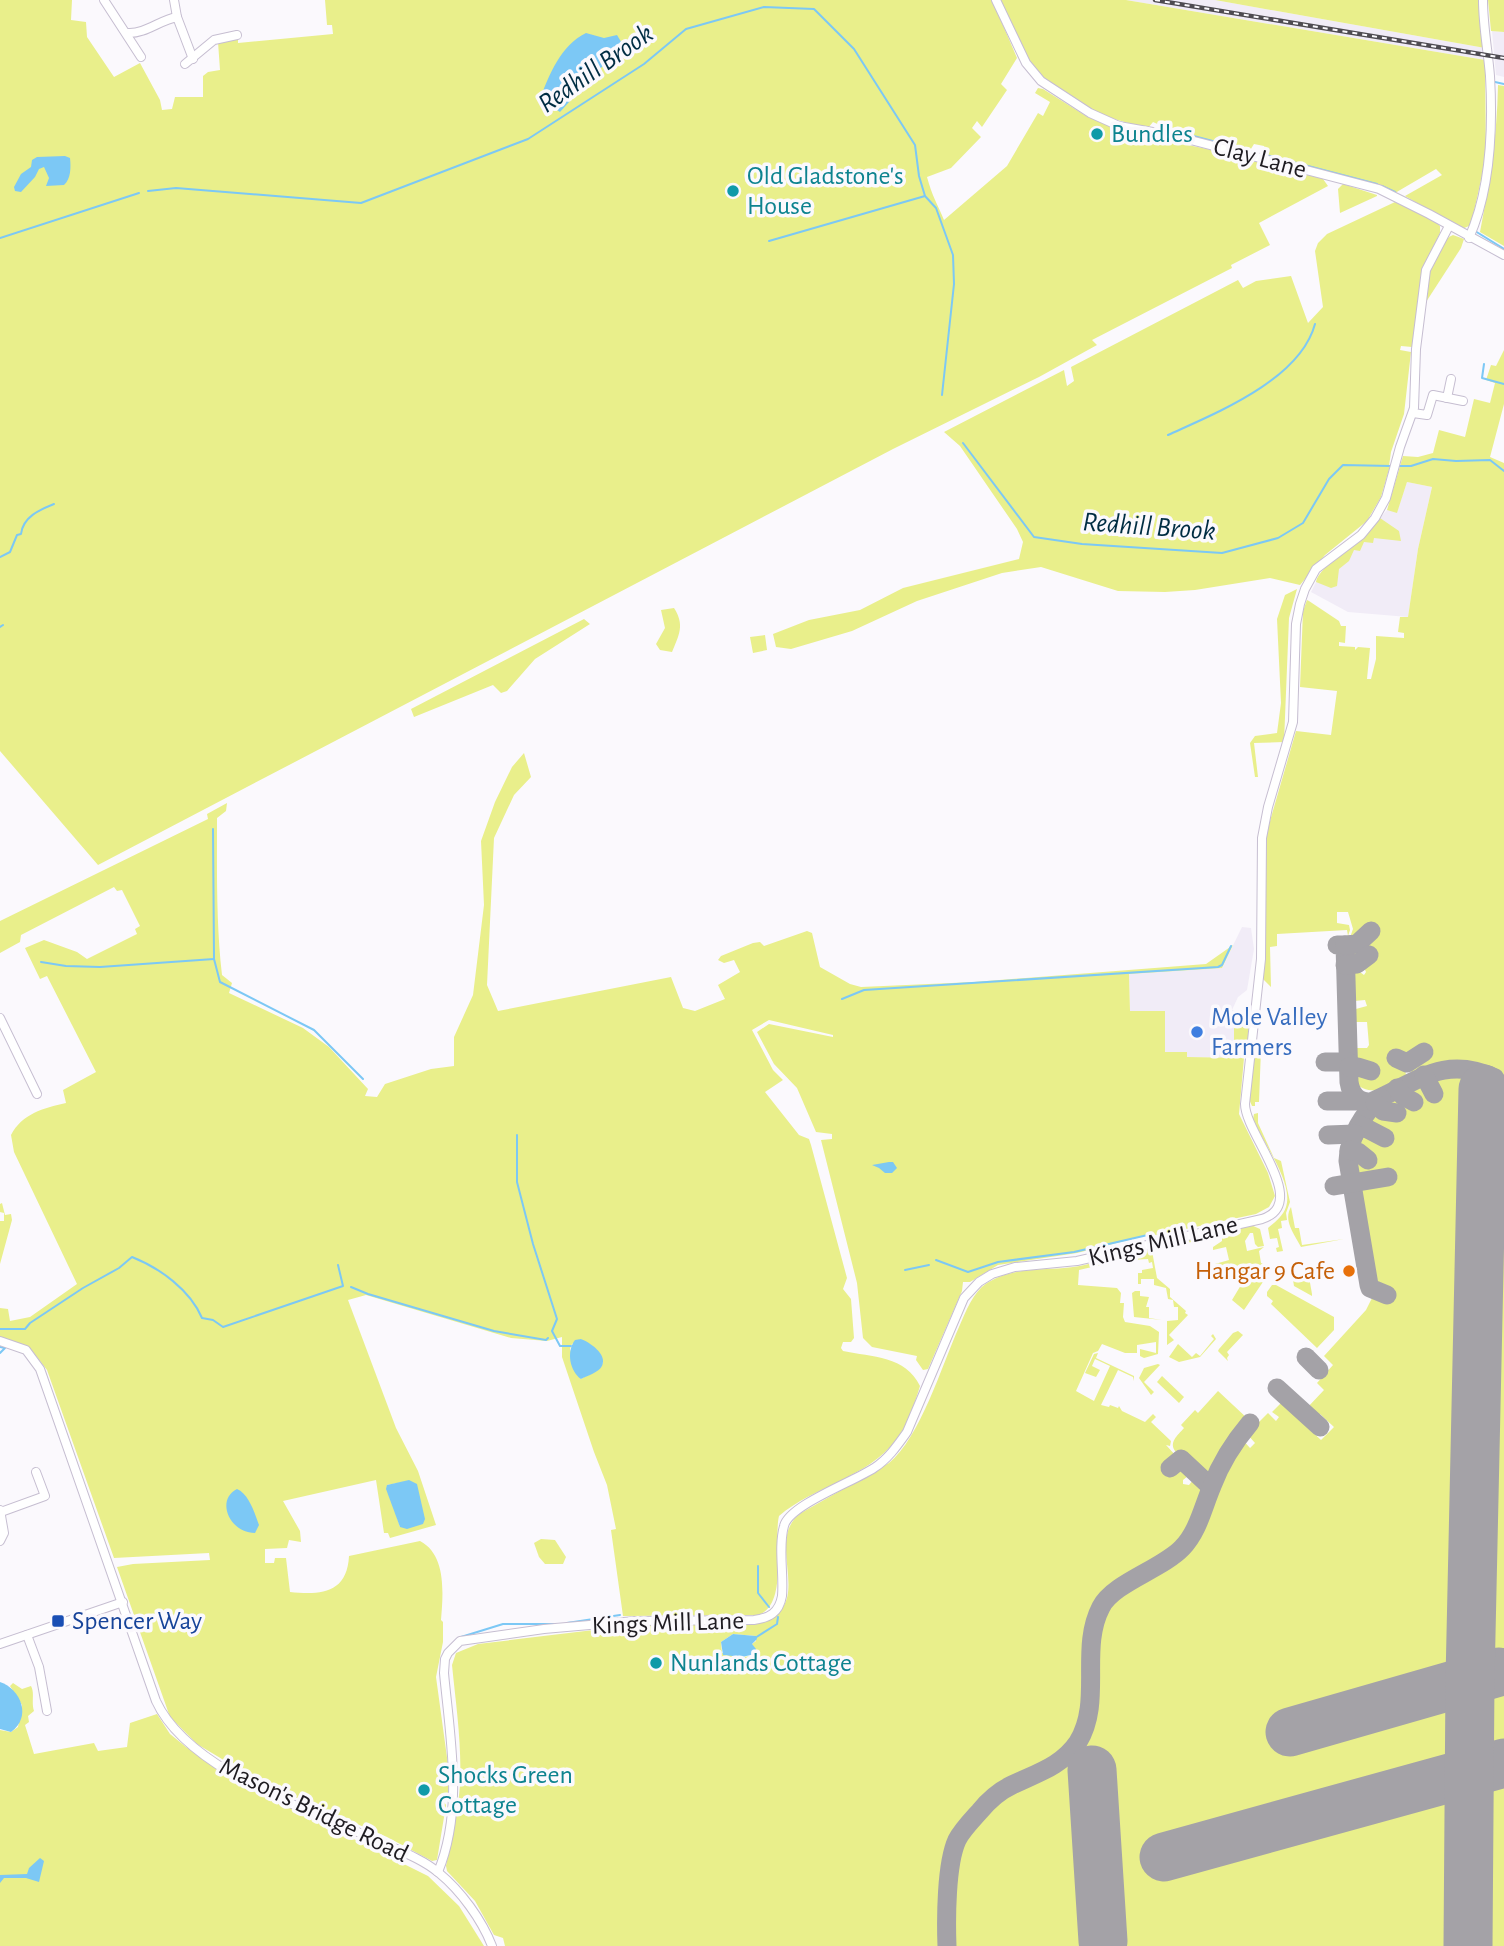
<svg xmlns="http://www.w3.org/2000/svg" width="1504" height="1946" viewBox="0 0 1504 1946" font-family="'Alegreya Sans',sans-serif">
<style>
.built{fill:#f1ecf7}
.green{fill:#e9ef8b;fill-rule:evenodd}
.water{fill:#7cc8f5}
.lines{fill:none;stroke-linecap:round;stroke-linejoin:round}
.stream{stroke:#7cc8f5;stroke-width:2}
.taxiway{stroke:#a4a2a7;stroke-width:19}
.runway{stroke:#a4a2a7;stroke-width:49}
.minor-casing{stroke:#c6bed1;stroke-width:10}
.minor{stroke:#fff;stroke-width:8}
.rail-casing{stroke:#4e4b51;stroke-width:4.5}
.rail{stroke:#fbf9fd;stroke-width:2;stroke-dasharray:5;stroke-linecap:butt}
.culture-dot{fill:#0f9aa8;stroke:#fbf9fd;stroke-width:2.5}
.shop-dot{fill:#3f7fe0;stroke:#fbf9fd;stroke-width:2.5}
.food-dot{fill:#e8710a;stroke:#fbf9fd;stroke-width:2.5}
.transit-dot{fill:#1a4fb4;stroke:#fbf9fd;stroke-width:2.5}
.labels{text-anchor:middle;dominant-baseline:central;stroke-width:7;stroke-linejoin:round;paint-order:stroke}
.culture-label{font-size:26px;fill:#0d838f;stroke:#fbf9fd;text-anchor:start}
.street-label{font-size:26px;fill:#1f1c22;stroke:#fbf9fd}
.shop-label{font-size:26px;fill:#366cbe;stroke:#fbf9fd;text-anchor:start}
.food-label{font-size:26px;fill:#c56008;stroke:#fbf9fd;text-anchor:end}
.transit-label{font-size:26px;fill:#164399;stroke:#fbf9fd;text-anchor:start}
.water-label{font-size:28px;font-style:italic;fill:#002d43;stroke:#fbf9fd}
</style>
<rect width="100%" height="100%" fill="#fbf9fd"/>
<g class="built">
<path d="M1126,0H1215L1485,48V60Z"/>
<path d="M1492,31L1504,32V77L1496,75Z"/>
<path d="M1407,482L1432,487L1418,549L1408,617L1348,612L1311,592L1319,576L1366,535L1387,510L1397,512Z"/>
<path d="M1242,927L1251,928L1254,949L1247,990L1238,997L1232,1010L1248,1011L1244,1058L1167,1057L1164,1048L1165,1011H1130L1129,974L1222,968Z"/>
</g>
<g class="green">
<path d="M0,0H72L71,20L86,22L87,37L114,77L140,63L160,100L162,110L172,109L175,97H203V76L208,72L220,70L218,42L238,39V43L333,34L332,25H327L325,0H1126L1485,60L1486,158L1472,220L1469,226L1462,229L1405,196L1442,175L1436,169L1395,193L1264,157V146L1254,144L1249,152L1181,135L1180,129L1164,127L1153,122L1148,128C1107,119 1063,102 1034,69C1019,52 1012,26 1002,6L994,4L1017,58L1001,84L1007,90L982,127L977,121L972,128L981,137L951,168L927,177C932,196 937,203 944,220L1007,166L1038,113L1043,116L1050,102L1035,93L1038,88L1043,89L1086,116L1121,131L1231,154L1323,179L1328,186L1259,223L1270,245L1231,265L1232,268L1092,340L1097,345L1039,377L893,449L98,865L0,751Z"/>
<path d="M1215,0H1479L1481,31L1485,48Z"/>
<path d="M1488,0H1504V32L1491,31Z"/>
<path d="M1498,85L1504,86V246L1480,232C1490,180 1497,138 1498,85Z"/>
<path d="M1343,184L1377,195V196L1340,213L1338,189Z"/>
<path d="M1395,202L1435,221L1440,226V233L1421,274L1414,344L1412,347L1401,346L1400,350L1411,352L1404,414L1391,452L1389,466H1390L1381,497L1367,521L1325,555L1300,585L1270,578L1195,590L1165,592L1118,591L1041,567L1002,573L917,601L852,631L791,649L776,647L773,634L809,620L860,610L903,588L1019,559L1023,542L1017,529L960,446L944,432L1064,370L1067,386L1074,381L1071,367L1238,280L1243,288L1256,281L1291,276L1308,323L1323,307L1315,251L1318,243L1327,234Z"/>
<path d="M1453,235L1464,239L1461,248L1426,302C1422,285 1435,242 1453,235Z"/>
<path d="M1504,350V404L1490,457L1504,463V1078C1475,1056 1442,1059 1411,1074V1066L1425,1054L1426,1052L1424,1050L1411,1057L1406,1056L1403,1058L1395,1055L1393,1061L1405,1066L1406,1077L1388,1087L1384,1085L1385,1089C1374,1092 1361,1091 1354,1081L1353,1072L1361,1071L1371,1075L1374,1071L1359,1062H1352V1048H1367L1369,1045L1367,1022H1353L1352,1010L1367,1006L1365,1000L1354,1001L1352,998L1351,986H1354V982H1349V967H1353L1364,975L1366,972L1362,963L1372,955L1368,953L1359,960L1348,962V948L1358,949L1370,935L1375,933L1373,928H1369L1358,941L1348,943L1353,929L1348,912H1337V923L1349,925L1350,930L1348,936L1347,930L1277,934V946L1270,947L1271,987L1262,978L1266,915L1265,845L1268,828L1296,731L1331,735L1337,691L1300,687L1303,611L1307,600L1309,601L1339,621L1341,626H1346L1345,643L1339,642V646L1355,647V650L1358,647L1370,648L1367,679H1371L1376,659V636L1404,638V633L1398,632L1400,617H1408L1418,549L1432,487L1407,482L1397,513L1387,510L1403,456L1418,457L1433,453L1439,430L1465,437L1474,399L1490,403L1495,383L1486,380L1491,365L1496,366Z"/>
<path d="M1380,518L1399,531L1401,541L1374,538L1373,543L1364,542L1360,551L1354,550L1349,561L1339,569L1337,586L1331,588L1316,582C1318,566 1367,536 1380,518Z"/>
<path d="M1297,589L1289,618L1284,742L1254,743L1258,777H1255L1250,743L1255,736L1277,733L1281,703L1277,619L1285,595Z"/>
<path d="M674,608C685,625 679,635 672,652L660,650L656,644L665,628L661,610Z"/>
<path d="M584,619L590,624L535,659L507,691L501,693L493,685L414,717L411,709Z"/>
<path d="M765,635L767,650L753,653L750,637Z"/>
<path d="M524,753L531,777L514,795L494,838L487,985L498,1011L671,977L683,1008L695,1011L725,999L718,985L740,972L734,960L724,963L718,960L721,956L753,943L760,942L764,946L807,931L812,933L820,967L850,984L861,987L974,982L1206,964L1233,945L1222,968L1129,974L1130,1011H1165V1052H1187V1057L1244,1058L1239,1114L1268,1173L1275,1196L1269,1207L1256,1214L1153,1236L1152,1234L1077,1253L998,1265L970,1282H963L962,1291L928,1369L923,1370L916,1360L917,1356L872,1347L863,1338L857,1283L821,1140L832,1139V1134L816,1132L797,1088L774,1064L757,1032L769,1024L833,1037V1035L769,1020L752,1030L773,1070L783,1080L765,1092L799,1135L809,1139L811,1145L847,1278L843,1289L851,1299L854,1338L851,1342H843L841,1348L843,1351C872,1357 906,1356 920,1386C914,1405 908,1425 896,1440C867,1478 814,1486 779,1516C773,1541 789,1605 758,1615L623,1616L611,1530L616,1529L607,1485L594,1452L562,1357V1337L547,1341L511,1338L366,1295L348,1300L396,1428L418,1471L436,1525L390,1538L388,1533H384L376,1480L283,1501L300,1531L301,1542L289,1540L287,1548L265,1549V1563H274L275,1558H286L290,1592C320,1595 347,1594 349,1556L420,1541C447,1555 443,1595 441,1620L443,1622V1642L436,1677L449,1772L448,1793L443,1800L446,1805L437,1860L432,1861L387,1837L260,1782L197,1744L170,1717L117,1567L133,1564L210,1560L209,1553L114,1558L47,1370L29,1347L0,1338V1308L8,1309L10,1321L30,1317L77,1284L14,1152L11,1135C22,1114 43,1108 66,1103L63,1090L96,1072L47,976L40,979L25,948L44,940L77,952L87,959L137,934L135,929L140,926L122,890L117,891L114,887L21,935L20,942L0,953V921L208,819L207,814L227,803L226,811L217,818C217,870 216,923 222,975L232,983L229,993L303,1028L329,1047L368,1089L365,1096L377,1097L385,1084L431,1069L454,1066V1037L473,995L484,905L481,841L495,802L512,767ZM581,1339L603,1362L601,1367L581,1379L570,1349L572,1344ZM409,1481L400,1527L387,1485Z"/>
<path d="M1234,1019L1249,1022L1248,1043L1234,1045Z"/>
<path d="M1261,1049L1259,1102H1255V1106H1252L1249,1099L1254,1054Z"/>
<path d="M1459,1077L1487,1081L1504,1092V1946H951C950,1921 950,1867 959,1845C968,1824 993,1798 1014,1788C1041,1776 1066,1769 1083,1742C1107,1702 1081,1652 1103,1612C1118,1582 1161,1575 1184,1553C1201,1536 1208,1508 1216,1486C1222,1469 1231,1454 1242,1439L1250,1448L1255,1443L1247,1434L1268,1413L1276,1421L1279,1417L1272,1412L1281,1403L1297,1418L1300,1415L1310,1424L1307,1427L1321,1440L1334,1427L1320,1414L1315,1415L1307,1408L1324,1390L1317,1383L1333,1365L1324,1356L1366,1310L1375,1292L1383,1295L1386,1299L1391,1295L1388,1292L1375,1289L1358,1183L1391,1180V1173L1358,1179L1355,1162L1356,1153L1366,1162L1371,1161V1158L1361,1150H1357L1366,1131L1383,1142L1389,1141L1388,1135L1368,1126L1379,1110L1382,1114L1399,1115L1398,1110L1382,1107L1400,1094L1401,1099L1415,1104L1416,1100L1403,1092L1425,1081V1086L1434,1096L1436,1092L1428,1080Z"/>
<path d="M1258,1113V1123L1274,1158L1281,1161L1290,1202L1286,1213L1287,1220L1281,1221L1282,1228L1278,1229L1283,1251L1277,1252L1276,1248L1279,1247L1277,1238L1270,1239L1268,1228C1275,1222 1283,1216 1286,1207C1294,1182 1262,1142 1253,1119L1254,1114Z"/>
<path d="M2,1203L5,1215L11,1214L12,1220L0,1264V1221H4V1213L0,1212V1204Z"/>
<path d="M1291,1207L1295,1228H1299L1302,1245L1344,1239L1301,1247C1294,1234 1283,1220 1291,1207Z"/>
<path d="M1251,1225L1260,1229L1264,1246L1258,1247L1255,1244L1253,1233H1250L1245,1241L1247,1251L1264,1247L1259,1251L1261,1263L1267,1266L1269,1273L1244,1310L1232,1300L1241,1285L1215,1264L1229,1260L1226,1247L1213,1250V1247L1222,1241V1232Z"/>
<path d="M1216,1233L1213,1237L1152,1251L1157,1278L1170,1289V1297L1186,1311L1185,1313L1188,1315L1169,1335L1174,1340L1167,1345V1321L1178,1320V1307H1174L1173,1300L1168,1299L1166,1288L1154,1285V1279H1141V1284H1138V1273H1142V1270L1153,1268L1152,1262L1149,1263L1148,1259L1130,1260L1128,1252Z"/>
<path d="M1121,1254L1122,1258L1118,1261L1079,1270L1078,1285L1117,1288L1121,1293L1120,1303H1124L1123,1317L1125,1322L1150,1326L1159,1332L1158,1354L1144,1358L1140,1356V1349L1156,1353V1342L1137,1345V1353H1125L1102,1344L1098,1351L1093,1353L1076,1391L1094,1401L1110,1366L1095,1359L1092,1366L1100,1370L1096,1377L1085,1373L1094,1354L1098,1353L1096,1358L1134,1376V1381L1133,1377L1118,1370L1101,1405L1109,1407L1110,1405L1118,1408L1119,1406L1122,1411L1145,1422L1153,1414L1156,1417L1151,1422L1171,1441L1170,1446L1166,1445L1177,1457L1167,1466V1470L1172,1471L1181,1461L1193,1472L1183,1480V1484L1189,1485L1197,1475C1209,1486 1205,1494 1199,1508C1193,1520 1188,1534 1179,1545C1158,1569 1121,1575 1101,1599C1073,1632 1102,1703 1072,1742C1055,1765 1030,1771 1006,1783C994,1789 986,1798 978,1807C969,1816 960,1825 955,1836C942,1861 943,1917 943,1946H505L503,1938L494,1935L475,1901L447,1871L446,1866C451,1839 458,1812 460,1785C462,1745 456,1705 452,1665L456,1653L478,1644L602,1629L641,1625L761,1622C818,1605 762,1541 801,1513L889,1463C920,1438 942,1365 959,1327C966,1311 973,1292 987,1283C1011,1268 1039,1270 1064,1268C1083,1267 1103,1260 1121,1254ZM733,1634L756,1636V1641L752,1644L753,1656L742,1657L722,1653L721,1642Z"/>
<path d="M1309,1277L1312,1294V1296L1294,1286L1293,1280Z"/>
<path d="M1276,1285L1334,1317V1330L1317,1348L1271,1304L1273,1301L1267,1296V1292L1272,1285Z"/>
<path d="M1135,1291H1140V1296L1149,1297L1146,1307H1149V1318L1162,1320L1134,1317L1132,1293Z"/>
<path d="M1238,1331L1243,1335L1227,1352L1229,1355L1227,1358L1228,1361L1218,1351L1219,1349L1233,1333Z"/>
<path d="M1213,1334L1216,1339L1200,1357L1179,1362L1169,1357L1178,1344L1192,1357L1196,1353L1200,1356L1214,1339L1211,1336Z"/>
<path d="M1158,1364L1160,1365L1144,1382L1154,1392L1151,1395L1139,1378L1144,1368Z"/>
<path d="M1162,1376L1184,1397L1179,1403L1157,1382Z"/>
<path d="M1218,1391L1248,1419L1227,1446L1212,1477L1207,1479L1175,1451C1169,1442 1177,1436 1184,1428L1181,1425L1195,1410L1198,1413Z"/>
<path d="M541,1539L555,1540L566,1557L563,1564H545L539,1557L534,1543Z"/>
<path d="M13,1683L22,1689L31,1686C35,1693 31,1702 34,1711L28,1716L29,1722L25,1725L34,1754L94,1743L98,1751L127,1747L130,1723L157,1714L170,1734L186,1747L239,1782L428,1876L459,1906L484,1946H0V1730L11,1732L18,1727L22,1705L10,1686Z"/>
</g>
<g class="water">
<path d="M586,33L604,38L617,35L623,45V52C598,65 579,92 560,112L540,99C549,75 561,45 586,33Z"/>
<path d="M65,156L70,158C71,167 71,179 64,185L46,186L49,178L44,167L39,169L35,177L21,192L15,191L14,187L21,174L31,167L32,160L37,157Z"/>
<path d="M889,1162H893L897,1168L892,1173H885L879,1168L872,1165Z"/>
<path d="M581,1339C589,1342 608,1354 602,1366C599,1372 587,1376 581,1379C570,1371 566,1352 575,1340Z"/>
<path d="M409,1480L417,1484L425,1519L423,1524L407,1529L400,1527L386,1489L387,1485Z"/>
<path d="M237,1489C249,1494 255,1514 259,1525L255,1533C230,1533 215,1500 237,1489Z"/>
<path d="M733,1634L756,1636L757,1639L752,1644L756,1649L755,1654L742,1657L723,1655L721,1642Z"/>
<path d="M0,1682C21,1689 32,1717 11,1732L0,1729Z"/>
<path d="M40,1858L44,1861L39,1882L26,1878H4L0,1883V1875L27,1874L29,1868Z"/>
</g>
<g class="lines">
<g class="stream">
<path d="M1495,82L1504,84"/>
<path d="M1182,133L1247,150"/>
<path d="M1266,155L1377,184"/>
<path d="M1382,186L1395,192"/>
<path d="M148,191L176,188L361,203L528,139L644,64L686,29L764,7L814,9L854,49L915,145L919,176L925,196L936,208L953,255L954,284L942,395"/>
<path d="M1475,231L1504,249"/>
<path d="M0,238L139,193"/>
<path d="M769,241L925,196"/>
<path d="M1484,364L1482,378L1504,384"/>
<path d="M1168,435C1216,413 1300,380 1315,324"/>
<path d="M963,443L1034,537L1082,544L1222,553L1278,538L1303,523L1329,479L1343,465L1391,466"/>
<path d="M1397,466H1411L1433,459L1456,461L1490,460L1504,471"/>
<path d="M0,557L10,552L17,535L21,534C23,517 39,510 54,504"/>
<path d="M0,627L3,625"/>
<path d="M213,829L214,959L220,982L314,1030L363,1079"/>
<path d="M41,962L66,966L100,967L214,959"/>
<path d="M842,999L864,990L1218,967L1222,965L1231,946"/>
<path d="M517,1135V1182L533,1244L557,1319L552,1331L560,1346H571"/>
<path d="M936,1260L968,1272L998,1262L1074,1252L1152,1234"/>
<path d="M905,1270L929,1265"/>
<path d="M351,1287L368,1294L494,1331L546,1340L548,1338"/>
<path d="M0,1329H25L30,1323L83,1288L119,1268L132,1257C160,1268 190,1290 202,1318L213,1320L223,1327L343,1286L338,1265"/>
<path d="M0,1347L5,1348L0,1353"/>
<path d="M758,1566V1593L769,1607"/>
<path d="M567,1623L620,1615"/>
<path d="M461,1637L503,1624H561"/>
<path d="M755,1638L777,1624L778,1617"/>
</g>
<g class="taxiway">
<path d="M1337,945H1345L1349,1082C1351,1095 1358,1102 1371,1102C1416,1083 1443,1054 1495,1078"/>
<path d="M1345,945L1357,944L1371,931"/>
<path d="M1345,965L1357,964L1369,955"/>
<path d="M1396,1058L1407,1063L1424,1052"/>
<path d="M1325,1062H1349"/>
<path d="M1349,1067H1358L1371,1071"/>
<path d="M1424,1075L1434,1094"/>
<path d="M1397,1088L1403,1096L1414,1102"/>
<path d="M1381,1098C1363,1113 1349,1137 1348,1161L1369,1285L1370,1288L1387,1295"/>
<path d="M1327,1101H1361"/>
<path d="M1375,1103L1383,1111L1397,1113"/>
<path d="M1360,1125L1385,1138"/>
<path d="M1328,1135L1355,1134"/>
<path d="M1349,1150L1358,1152L1368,1160"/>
<path d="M1334,1186L1388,1177"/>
<path d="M1306,1357L1319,1370"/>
<path d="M1277,1388L1320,1427"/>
<path d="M1170,1468L1181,1459L1211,1487"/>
<path d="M947,1946C946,1920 946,1864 957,1840C962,1830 972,1820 980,1811C989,1800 999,1791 1012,1785C1037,1773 1062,1766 1078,1742C1103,1701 1079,1649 1101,1607C1113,1583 1162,1569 1182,1548C1198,1532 1203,1507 1212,1486C1221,1462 1234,1442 1250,1423"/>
</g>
<g class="runway">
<path d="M1290,1732L1499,1672"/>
<path d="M1092,1770L1103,1941"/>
<path d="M1164,1857L1504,1763"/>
<path d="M1468,1946L1470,1680L1483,1089"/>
</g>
<g class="minor-casing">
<g id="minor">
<path d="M104,0L141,57"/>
<path d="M174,0L177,17"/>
<path d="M996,0L1026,63L1041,81L1090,113L1119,126L1175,136L1379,189L1429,214L1504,255"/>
<path d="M128,33C145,34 160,20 177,17L193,59"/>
<path d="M185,64L214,40L237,35"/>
<path d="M1469,238C1491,189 1493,128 1490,76C1488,51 1483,26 1483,0"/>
<path d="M1447,398L1451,379"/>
<path d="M1413,413L1427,415L1433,395L1463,401"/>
<path d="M0,1018L37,1094"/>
<path d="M0,1341L26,1350L40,1369L156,1701C188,1771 311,1810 378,1841C398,1850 423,1859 439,1873C461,1891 482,1920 492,1946"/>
<path d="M0,1510L4,1533L0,1541"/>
<path d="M1,1512L45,1496L36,1472"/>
<path d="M27,1635L39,1667L47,1711"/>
<path d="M0,1644L123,1602"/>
<path d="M438,1872C464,1809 450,1738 444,1673L445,1659L448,1653L460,1641L544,1629L635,1621L754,1620C769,1618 779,1613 782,1596C784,1574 778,1547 784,1526C789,1505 855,1481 874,1468C888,1459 897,1446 907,1432L964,1298L979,1282L992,1274L1015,1267L1077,1261L1262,1219C1311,1203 1245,1134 1245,1104L1261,959L1262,838L1268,807L1293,722L1296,624L1300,604L1305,589L1316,569L1361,535L1375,518L1386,498L1400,447L1414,408L1416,349L1426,270L1449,226"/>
</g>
</g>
<use href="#minor" class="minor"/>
<g class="rail-casing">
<path id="rail" d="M1155,0L1504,58"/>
</g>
<use href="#rail" class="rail"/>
</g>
<g class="culture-dot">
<circle cx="1097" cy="134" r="7"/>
<circle cx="733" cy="191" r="7"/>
<circle cx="656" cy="1663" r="7"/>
<circle cx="424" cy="1790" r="7"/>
</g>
<circle class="shop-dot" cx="1197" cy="1032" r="7"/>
<circle class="food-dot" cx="1349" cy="1271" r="7"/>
<rect class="transit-dot" x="51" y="1614" width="14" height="14" rx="3.5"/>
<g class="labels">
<g class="culture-label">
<text x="1111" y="134">Bundles</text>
<text x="747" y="176">Old Gladstone's<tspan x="747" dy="30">House</tspan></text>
<text x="670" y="1663">Nunlands Cottage</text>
<text x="438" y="1775">Shocks Green<tspan x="438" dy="30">Cottage</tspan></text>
</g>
<g class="street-label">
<text transform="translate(1260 158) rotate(15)">Clay Lane</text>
<text transform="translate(1163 1241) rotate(-13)">Kings Mill Lane</text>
<text transform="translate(668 1623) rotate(-2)">Kings Mill Lane</text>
<text transform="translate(314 1810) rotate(26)">Mason's Bridge Road</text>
</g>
<g class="shop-label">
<text x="1211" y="1017">Mole Valley<tspan x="1211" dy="30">Farmers</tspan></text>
</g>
<g class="food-label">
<text x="1335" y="1271">Hangar 9 Cafe</text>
</g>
<g class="transit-label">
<text x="72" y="1621">Spencer Way</text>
</g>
<g class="water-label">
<text transform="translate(596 69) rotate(-35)">Redhill Brook</text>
<text transform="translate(1149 527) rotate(4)">Redhill Brook</text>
</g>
</g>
</svg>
